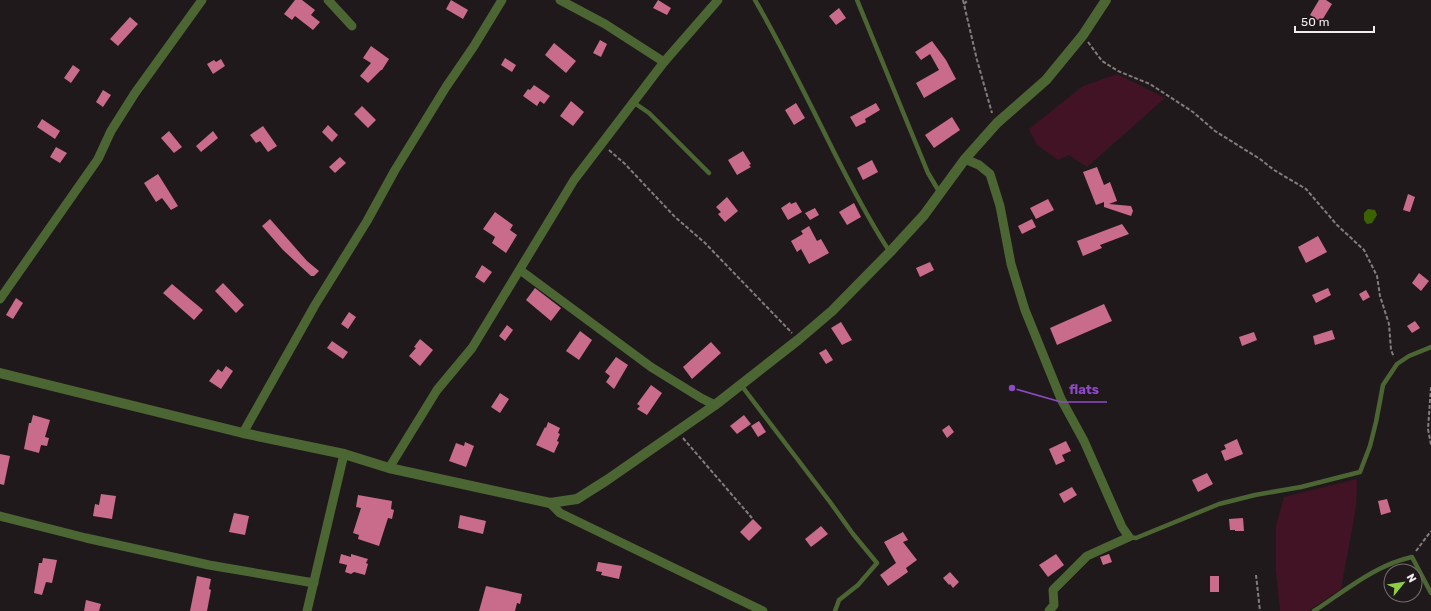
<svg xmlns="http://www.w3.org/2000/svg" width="1431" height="611" viewBox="0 0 1431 611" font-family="Rubik,sans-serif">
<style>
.green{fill:#421225}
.water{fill:#3c6200}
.building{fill:#c96b8b}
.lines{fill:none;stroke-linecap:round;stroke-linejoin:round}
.path{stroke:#827c7d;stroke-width:2;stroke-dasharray:4 2;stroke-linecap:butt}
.service{stroke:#4c6633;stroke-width:4.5}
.minor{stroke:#4c6633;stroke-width:9}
.tertiary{stroke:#4c6633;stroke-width:10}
.leader{fill:none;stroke:#8d49c6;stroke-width:1.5}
.callout-dot{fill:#8d49c6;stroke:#20191b;stroke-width:1.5}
.callout-label{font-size:13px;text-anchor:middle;font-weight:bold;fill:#8d49c6;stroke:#20191b;stroke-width:3.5;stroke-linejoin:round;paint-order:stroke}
</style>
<rect width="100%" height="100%" fill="#20191b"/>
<g class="green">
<path d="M1117,74L1165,98L1087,167L1069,155L1058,160L1037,145L1029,129L1083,86Z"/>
<path d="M1357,479L1356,507L1341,589L1308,611H1280L1276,572V526L1284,497Z"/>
</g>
<path class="water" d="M1368,209L1375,210L1377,215L1372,223L1367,224L1364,220V213Z"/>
<g class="building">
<path d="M295,0H302L315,10L311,15L320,22L313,30L295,16L292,20L284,14Z"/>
<path d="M451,0L468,10L463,19L446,9Z"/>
<path d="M658,0L671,8L667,15L653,8Z"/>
<path d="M1319,0H1326L1332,4L1321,22L1310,15Z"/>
<path d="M839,8L846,18L836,25L829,16Z"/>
<path d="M130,17L138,24L118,46L110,39Z"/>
<path d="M600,40L607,44L601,57L593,53Z"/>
<path d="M932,41L946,60L956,79L924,98L916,83L939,70L930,54L921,60L915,52Z"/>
<path d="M554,43L576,61L566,73L545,55Z"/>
<path d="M371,46L389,59L382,70H381L368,83L360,76L371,63L363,58Z"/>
<path d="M505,58L516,65L512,72L501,65Z"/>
<path d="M221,59L225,66L213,74L207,64L214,60L216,62Z"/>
<path d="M73,65L80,70L71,83L64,78Z"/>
<path d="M534,85L550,96L544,104L540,101L537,106L523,96L528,89L530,90Z"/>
<path d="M103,90L111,95L103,107L96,102Z"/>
<path d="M571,101L584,112L573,126L560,116Z"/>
<path d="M796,103L805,118L794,125L785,110Z"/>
<path d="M876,103L880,110L865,119L866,122L856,127L850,117Z"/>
<path d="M362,106L376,120L368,128L354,114Z"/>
<path d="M952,117L960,130L934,148L925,135Z"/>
<path d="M42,119L60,131L55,139L37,127Z"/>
<path d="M328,125L338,135L332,142L322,132Z"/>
<path d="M263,126L277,146L268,152L260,141L256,143L250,135Z"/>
<path d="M169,131L182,147L174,153L161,138Z"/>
<path d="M213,131L218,138L201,152L196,146Z"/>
<path d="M56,147L67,153L60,163L50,157Z"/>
<path d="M743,151L751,164L749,165L751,167L737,175L728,160Z"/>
<path d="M340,157L346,163L335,173L329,167Z"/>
<path d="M872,160L878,172L863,180L857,168Z"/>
<path d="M1097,167L1104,185L1110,182L1117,201L1109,204L1131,206L1133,211L1131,216L1104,207V202L1096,205L1083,172Z"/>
<path d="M158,174L178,206L171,210L162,198L156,202L144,183Z"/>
<path d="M1408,194L1415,197L1410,212L1403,210Z"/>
<path d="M727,197L738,211L725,222L718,214L721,212L716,207Z"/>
<path d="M1048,199L1054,210L1036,219L1030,208Z"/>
<path d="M790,202L791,204L796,202L802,212L788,220L781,208Z"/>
<path d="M854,203L861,217L847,225L839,212Z"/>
<path d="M815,208L819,215L810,220L805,213Z"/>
<path d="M495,212L513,225L510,230L517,235L506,253L492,243L495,237L483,229Z"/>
<path d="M270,219L307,261L319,271L314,276H311L283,250L262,226Z"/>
<path d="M1032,219L1036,227L1022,234L1018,226Z"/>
<path d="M1122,224L1129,234L1100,245L1102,248L1083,256L1077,241Z"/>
<path d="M809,226L817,241L821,239L829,253L809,264L801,249L797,252L791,241L803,234L801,231Z"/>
<path d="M1318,236L1327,252L1306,263L1298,247Z"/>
<path d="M930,262L934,270L920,277L916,268Z"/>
<path d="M482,265L492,272L484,283L475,277Z"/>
<path d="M1419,273L1429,281L1421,291L1412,283Z"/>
<path d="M223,283L244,305L236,313L215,291Z"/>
<path d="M172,284L203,310L194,320L163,293Z"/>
<path d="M535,288L561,308L551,321L526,300Z"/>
<path d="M1328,288L1331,295L1316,303L1312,295Z"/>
<path d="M1366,290L1370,297L1363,301L1359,294Z"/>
<path d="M16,298L23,303L13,319L6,315Z"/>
<path d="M1104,304L1112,321L1057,345L1050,328Z"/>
<path d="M349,312L356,317L348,329L341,324Z"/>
<path d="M1415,321L1420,328L1412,333L1407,326Z"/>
<path d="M841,322L852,340L842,345L831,328Z"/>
<path d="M507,325L513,330L505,341L499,336Z"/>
<path d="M1332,330L1335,339L1315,345L1313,336Z"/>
<path d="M580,331L592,340L579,360L566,351Z"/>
<path d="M1254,332L1257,340L1242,346L1239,337Z"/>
<path d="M420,339L433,350L420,366L409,356L416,348L414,347Z"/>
<path d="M332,341L348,352L343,359L327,348Z"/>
<path d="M711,342L721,353L692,379L683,367Z"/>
<path d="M826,349L833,360L826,364L819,353Z"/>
<path d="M616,357L628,365L614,389L606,382L610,376L605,372Z"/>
<path d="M226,366L233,371L221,389L209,381L218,369L222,372Z"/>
<path d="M651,385L662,393L647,415L637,409L640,406L637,404Z"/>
<path d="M500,393L509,399L500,413L491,407Z"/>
<path d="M33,415L50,420L45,437L49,438L47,446L41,445L39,453L24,449L29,423H31Z"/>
<path d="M744,415L751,424L737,434L730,426Z"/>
<path d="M759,421L766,432L758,437L751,426Z"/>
<path d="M548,422L560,428L558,433L560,434L557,441L559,442L554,453L536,445L545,427L546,428Z"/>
<path d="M949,425L954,432L947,438L942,430Z"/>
<path d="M1237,439L1243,454L1225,461L1221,451L1226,449L1224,445Z"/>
<path d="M1066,441L1071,451L1062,455L1065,461L1056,465L1049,449Z"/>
<path d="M465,442L474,446L466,467L449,461L456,443L464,446Z"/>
<path d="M0,454L10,456L4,485L0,484Z"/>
<path d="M1207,473L1213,484L1198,492L1192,480Z"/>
<path d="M1072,487L1077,495L1064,503L1059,494Z"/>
<path d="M101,494L116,496L112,519L93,516L95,504L99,505Z"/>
<path d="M358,495L392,501L391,509L394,510L392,519L388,518L379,546L358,539L359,535L353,533L361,508L356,507Z"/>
<path d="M1387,499L1391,512L1381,515L1378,501Z"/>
<path d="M234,513L249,516L245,535L229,532Z"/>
<path d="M460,515L486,521L483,534L458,528Z"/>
<path d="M1243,518L1244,531H1235V530H1230L1229,519Z"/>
<path d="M753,519L762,528L749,541L740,532Z"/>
<path d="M821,526L828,534L811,547L805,539Z"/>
<path d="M903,532L908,540L903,542L917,560L906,568L908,572L888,586L880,575L896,563L884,542Z"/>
<path d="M341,554L351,557V554L368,559L366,563L368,564L365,575L354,572L351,574L345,572L347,565L339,563Z"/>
<path d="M1056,554L1064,565L1048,577L1039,565Z"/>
<path d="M1109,554L1112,562L1103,565L1100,557Z"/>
<path d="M43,558L57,560L52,583L46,582L42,595L34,593L39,563H42Z"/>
<path d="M598,562L622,566L619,579L601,575L602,572L596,571Z"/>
<path d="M950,572L959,582L953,588L950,584L949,585L943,578Z"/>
<path d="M197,576L211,579L209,589L211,590L207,611H190Z"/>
<rect x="1210" y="576" width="9" height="16"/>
<path d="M486,586L522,594L520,604L517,603L515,611H479Z"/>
<path d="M86,600L101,604L99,611H84Z"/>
</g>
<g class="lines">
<g class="path">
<path d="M963,0L977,60L992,113"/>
<path d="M964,4L968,0"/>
<path d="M1088,42L1102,61L1118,71L1150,84L1193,112L1215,131L1260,159L1274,170L1306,189L1337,225L1364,250L1377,276L1380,296L1389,324L1391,350L1394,357"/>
<path d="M609,150L625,164L675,217L705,243L792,333"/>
<path d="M1431,387L1428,429L1431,445"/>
<path d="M683,438L752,518"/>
<path d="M1416,551L1431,531"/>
<path d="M1256,575L1260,611"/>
</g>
<g class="service">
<path d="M755,0C784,50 809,102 835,154C852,187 869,221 890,252"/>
<path d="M857,0L928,173L940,193"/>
<path d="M633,102L649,113L709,173"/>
<path d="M741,385L830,502L853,534L877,563L858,585L839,600L835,611"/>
<path d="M1129,537L1136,538L1219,504L1255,495L1301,487L1360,472L1370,446L1376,422L1383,385L1397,364L1409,356L1431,347"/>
<path d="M1314,611C1345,591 1375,565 1412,557L1431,593"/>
</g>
<g class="minor">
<path d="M328,0L352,26"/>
<path d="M560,0L605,24L664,62"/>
<path d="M965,159L979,165L990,174L1000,206L1011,264L1025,310L1061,399L1084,441L1122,527L1129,537L1087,556L1053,590L1054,605L1049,611"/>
<path d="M520,270L651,367L701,398L715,405"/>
<path d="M0,299L98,159L111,131L135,93L202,0"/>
<path d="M243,433L315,305L367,221L395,170L446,87L474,46L502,0"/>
<path d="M389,468L437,390L472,348L574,180L664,62L718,0"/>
<path d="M550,503L560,513L763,611"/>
<path d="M0,516L86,538L209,565L314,583"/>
<path d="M307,611L344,454"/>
</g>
<path class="tertiary" d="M0,373L243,433L344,454L389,468L550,503L577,499L607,480L715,405L798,340L832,311L890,252L924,215L965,159L997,123L1046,80L1083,35L1106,0"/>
</g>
<path class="leader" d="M1012 388L1061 402H1107"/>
<circle class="callout-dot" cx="1012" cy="388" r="4"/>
<g class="callout-label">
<text x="1084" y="394">flats</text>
</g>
<g transform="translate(1403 583) rotate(60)"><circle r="19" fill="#20191b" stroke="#746d6f"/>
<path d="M0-3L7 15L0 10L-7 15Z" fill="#8dce44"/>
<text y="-6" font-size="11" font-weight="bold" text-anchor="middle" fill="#f1eced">N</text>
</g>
<path d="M1295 26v6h79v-6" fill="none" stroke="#f1eced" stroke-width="2"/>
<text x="1301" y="26" font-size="12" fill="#f1eced" stroke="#20191b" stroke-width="3" paint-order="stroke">50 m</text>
</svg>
